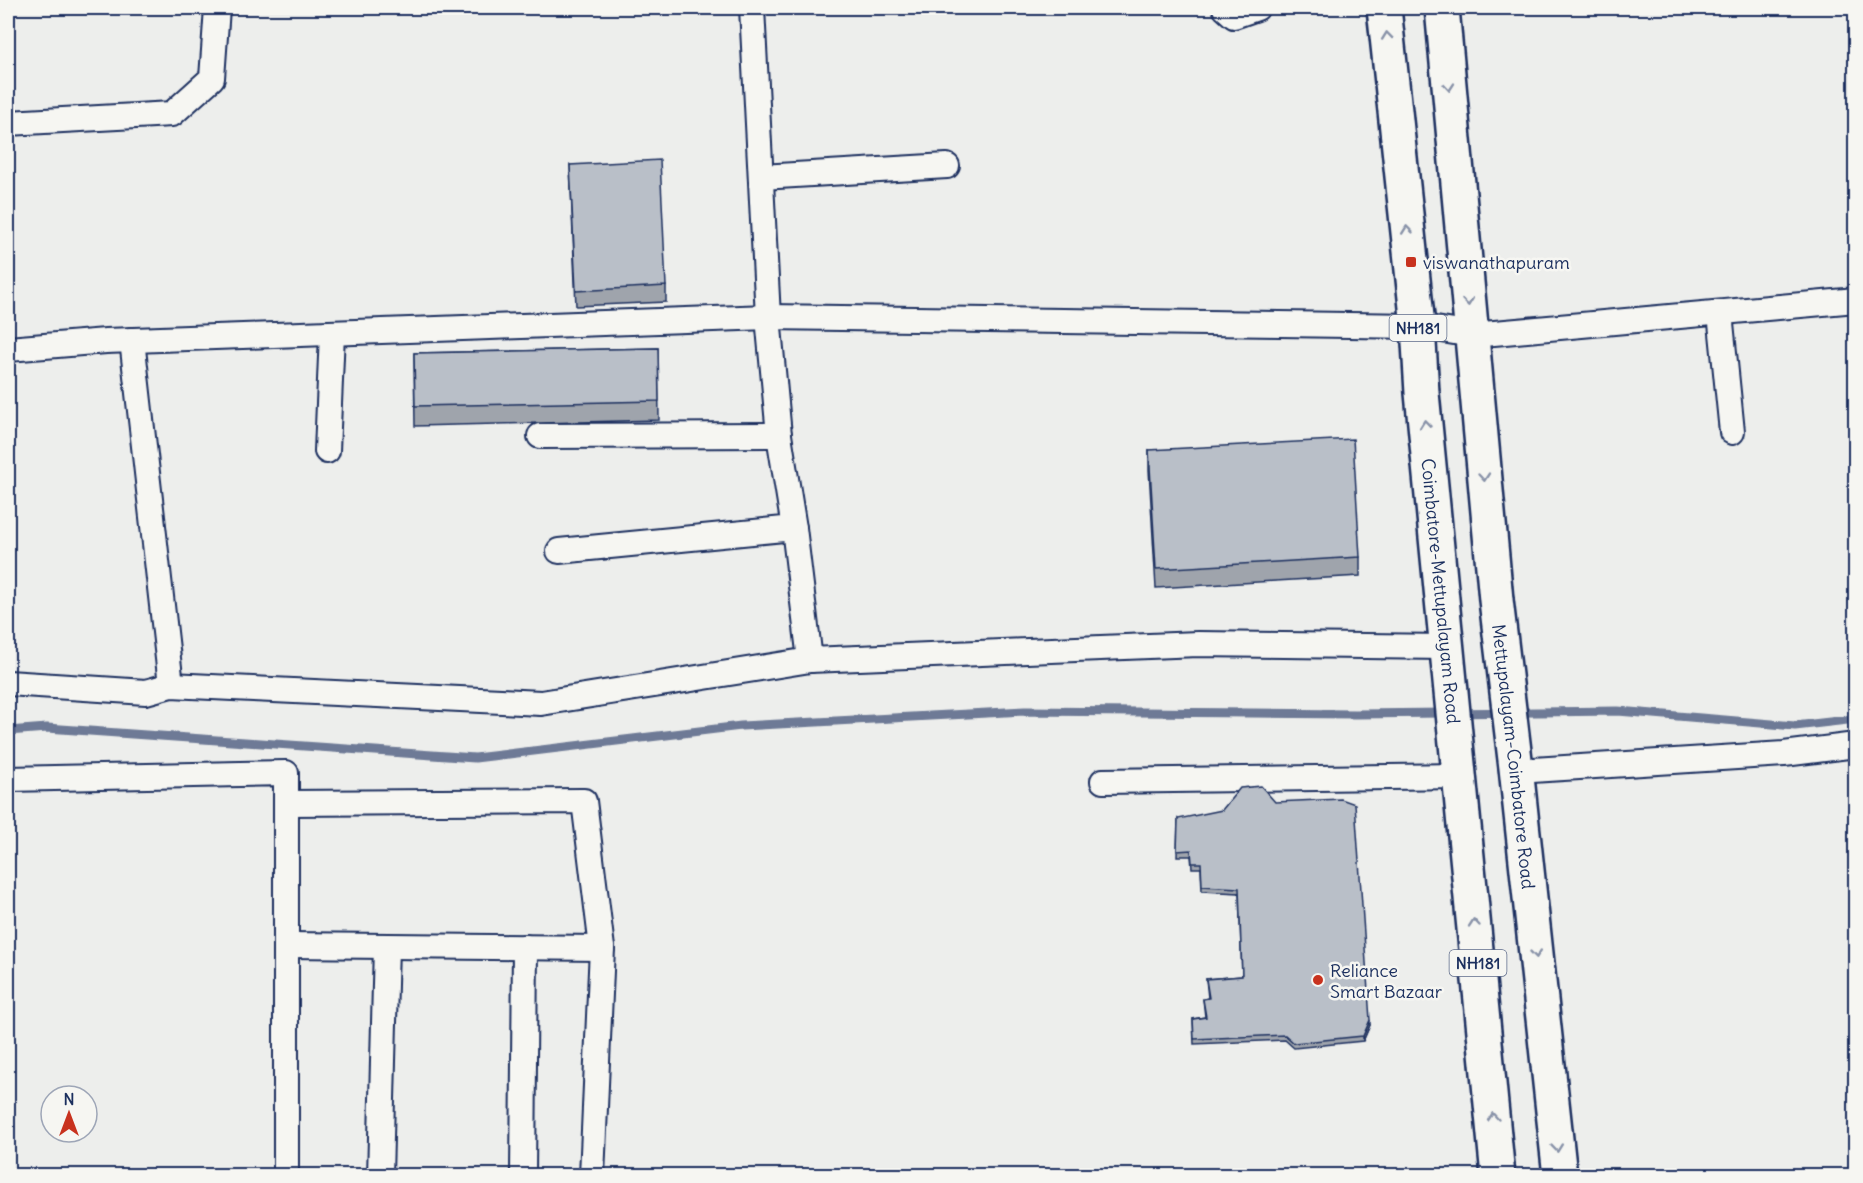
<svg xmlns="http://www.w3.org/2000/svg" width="1863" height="1183" viewBox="0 0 1863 1183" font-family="Delius,sans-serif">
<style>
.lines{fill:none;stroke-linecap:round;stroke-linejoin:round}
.stream{stroke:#6e7a96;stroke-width:9}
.street-casing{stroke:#1b2f5e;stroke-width:28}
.highway-casing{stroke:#1b2f5e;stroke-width:38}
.street{stroke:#f6f6f2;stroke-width:24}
.highway{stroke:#f6f6f2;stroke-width:33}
.wall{fill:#9fa4ac;stroke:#1b2f5e;stroke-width:1.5}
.shaded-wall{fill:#82868c;stroke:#1b2f5e;stroke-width:1.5}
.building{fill:#b9bfc8;stroke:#1b2f5e;stroke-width:1.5}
.oneway{stroke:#8892a8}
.poi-dot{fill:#c8321e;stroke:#f6f6f2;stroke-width:2}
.labels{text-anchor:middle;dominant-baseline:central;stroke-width:5;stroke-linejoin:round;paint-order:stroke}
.shield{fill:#f6f6f2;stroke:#5d6b8a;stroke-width:1.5}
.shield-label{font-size:16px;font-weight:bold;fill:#1b2f5e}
.poi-label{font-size:18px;fill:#1b2f5e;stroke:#f6f6f2;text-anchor:start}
.street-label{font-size:18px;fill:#1b2f5e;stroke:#f6f6f2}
</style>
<rect width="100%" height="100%" fill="#edeeec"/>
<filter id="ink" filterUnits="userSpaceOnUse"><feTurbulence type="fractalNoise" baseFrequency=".0167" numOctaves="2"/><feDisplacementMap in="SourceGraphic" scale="12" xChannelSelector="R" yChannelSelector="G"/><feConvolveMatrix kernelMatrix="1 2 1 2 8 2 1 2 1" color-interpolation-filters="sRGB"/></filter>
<g filter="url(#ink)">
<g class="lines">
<path class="stream" d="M8,731L47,728L475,758L741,726L1025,711L1356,714L1618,711L1795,726L1856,719"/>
<g class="street-casing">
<g id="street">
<path d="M752,8L768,317L779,435L794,528L810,660"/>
<path d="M1225,8L1234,16L1257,8"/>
<path d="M8,123L172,114L212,78L217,8"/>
<path d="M761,177L947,166"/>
<path d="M1720,313L1732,432"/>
<path d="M132,340L171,685"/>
<path d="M8,349L106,341L768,317L1418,326L1472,335L1856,300"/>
<path d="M540,436L779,435"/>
<path d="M327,451L332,333"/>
<path d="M559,551L794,528"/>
<path d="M8,683L146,692L171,685L541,703L810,660L1198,644L1447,647"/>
<path d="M1516,771L1784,754L1856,745"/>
<path d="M8,779L286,773V1176"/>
<path d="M1103,781L1460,776"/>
<path d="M286,803L584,801L602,948L592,1176"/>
<path d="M286,945L602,948"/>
<path d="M380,1176L386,946"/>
<path d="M523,1176L525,947"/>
</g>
</g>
<g class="highway-casing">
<g id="highway">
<path id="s1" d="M1384,8L1418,326L1422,393L1498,1176"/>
<path id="s2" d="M1442,8L1496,600L1516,768L1560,1176"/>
</g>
</g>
<use href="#street" class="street"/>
<use href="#highway" class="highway"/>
</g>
<g class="wall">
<path d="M570,165L666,286V302L576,306Z"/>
<path d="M658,348L659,420L415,426L414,353Z"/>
<path d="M1149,450L1360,557V576L1156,588L1149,470Z"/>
<path d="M1178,819L1370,1025L1363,1041L1294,1048L1285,1040L1194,1044L1193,1019L1205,1017L1203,999L1208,998L1206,979L1242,976L1239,893L1202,891L1201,868H1192L1191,856H1177Z"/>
</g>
<path class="shaded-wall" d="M1370,1020V1025L1363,1041V1036Z"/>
<g class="building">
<path d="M660,160L666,286L576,291L570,165Z"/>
<path d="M658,348L659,401L415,406L414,353Z"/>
<path d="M1353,439L1360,557L1156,569L1149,450Z"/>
<path d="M1261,786L1275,802L1341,799L1355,804L1370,1020L1363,1036L1294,1043L1285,1035L1194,1039L1193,1019L1206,1017L1203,999L1209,998L1206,979L1242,976L1239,888L1202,886L1201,863H1192L1191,850L1177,851L1178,819L1222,810L1240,788Z"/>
</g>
<defs><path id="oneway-chevron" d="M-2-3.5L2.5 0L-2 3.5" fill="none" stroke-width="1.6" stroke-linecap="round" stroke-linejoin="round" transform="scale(1.5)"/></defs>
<g class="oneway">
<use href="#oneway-chevron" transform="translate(1387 36) rotate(-96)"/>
<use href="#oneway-chevron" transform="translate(1449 87) rotate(85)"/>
<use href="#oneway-chevron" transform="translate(1407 230) rotate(-96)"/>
<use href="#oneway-chevron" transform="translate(1468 302) rotate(83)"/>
<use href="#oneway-chevron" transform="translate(1425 424) rotate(-96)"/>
<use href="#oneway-chevron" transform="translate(1484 477) rotate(85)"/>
<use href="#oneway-chevron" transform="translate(1474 923) rotate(-95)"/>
<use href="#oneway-chevron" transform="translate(1536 954) rotate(84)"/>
<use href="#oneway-chevron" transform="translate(1493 1117) rotate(-95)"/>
<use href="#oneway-chevron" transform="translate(1557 1148) rotate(84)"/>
</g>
</g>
<g class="poi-dot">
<rect x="1405" y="256" width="12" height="12" rx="3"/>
<circle cx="1318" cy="980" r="6"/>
</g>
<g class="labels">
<g class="shield">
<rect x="1389.5" y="315" width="57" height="26" rx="4.5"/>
<rect x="1449.5" y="950" width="57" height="26" rx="4.5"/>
</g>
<g class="shield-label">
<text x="1418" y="328">NH181</text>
<text x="1478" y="963">NH181</text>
</g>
<g class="poi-label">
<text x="1423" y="262">viswanathapuram</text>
<text x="1330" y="970">Reliance<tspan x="1330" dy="21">Smart Bazaar</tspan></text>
</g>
<g class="street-label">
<text stroke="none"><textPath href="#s1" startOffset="586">Coimbatore-Mettupalayam Road</textPath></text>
<text stroke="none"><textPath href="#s2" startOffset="752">Mettupalayam-Coimbatore Road</textPath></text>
</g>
</g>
<rect width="1863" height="1183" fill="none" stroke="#f6f6f2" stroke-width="30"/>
<rect x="15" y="15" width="1833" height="1153" fill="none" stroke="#1b2f5e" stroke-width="2" filter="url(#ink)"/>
<g transform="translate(69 1114)"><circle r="28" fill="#f6f6f2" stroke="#9ea6b7" stroke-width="1.5"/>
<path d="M0-4.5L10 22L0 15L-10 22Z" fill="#c8321e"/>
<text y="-9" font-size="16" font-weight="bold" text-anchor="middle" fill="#1b2f5e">N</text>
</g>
</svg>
